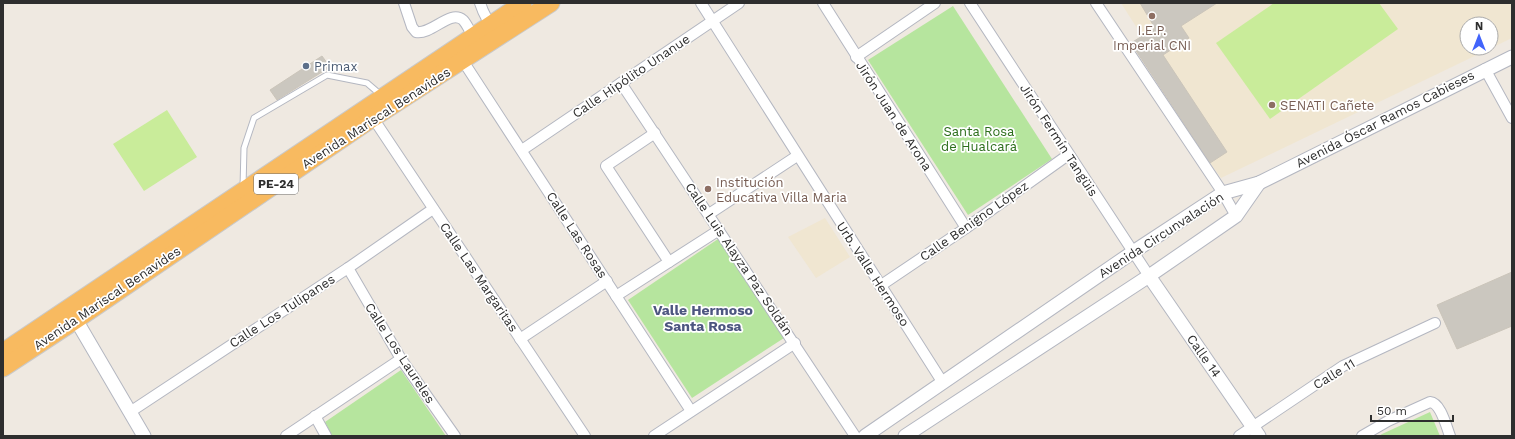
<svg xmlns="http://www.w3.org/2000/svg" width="1515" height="439" viewBox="0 0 1515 439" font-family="'Work Sans',sans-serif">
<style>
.education{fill:#f0e6d1;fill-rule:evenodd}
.green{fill:#b6e59e}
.pitch{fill:#c9ec9a}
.building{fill:#cbc7bf;stroke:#cbc5ba}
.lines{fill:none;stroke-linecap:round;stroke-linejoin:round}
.service-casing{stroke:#b4b7c1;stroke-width:7}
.minor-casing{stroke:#b4b7c1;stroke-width:12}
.tertiary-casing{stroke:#b4b7c1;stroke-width:15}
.trunk-casing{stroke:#c9c9c9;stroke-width:19}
.service{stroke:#fff;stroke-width:5}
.minor{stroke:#fff;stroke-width:10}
.tertiary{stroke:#fff;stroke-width:13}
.trunk{stroke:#f8ba60;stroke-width:17}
.education-dot{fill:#8d6e63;stroke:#fff;stroke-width:1.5}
.service-dot{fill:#5c6f8a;stroke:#fff;stroke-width:1.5}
.labels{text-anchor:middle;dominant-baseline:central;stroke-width:3.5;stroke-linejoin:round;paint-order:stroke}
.shield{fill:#fff;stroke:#6d6d6d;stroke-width:1}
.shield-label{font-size:12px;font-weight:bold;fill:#2e2e2e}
.education-label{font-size:13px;fill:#785e54;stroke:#fff;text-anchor:start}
.service-label{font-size:13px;fill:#4e5e75;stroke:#fff;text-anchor:start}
.street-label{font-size:13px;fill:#2e2e2e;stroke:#fff}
.park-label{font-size:13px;fill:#2c6e1b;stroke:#fff}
.neighbourhood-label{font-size:14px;font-weight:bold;fill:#4d5680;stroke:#fff}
</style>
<rect width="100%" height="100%" fill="#efe9e1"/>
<g class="education">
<path d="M1121,3H1512V38L1221,178L1210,163L1142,36ZM1467,24H1491V48H1467Z"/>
<path d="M825,218L850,257L816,278L788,237Z"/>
</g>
<g class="green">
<path d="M953,6L1052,159L968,215L868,60Z"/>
<path d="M718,239L784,338L692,398L628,300Z"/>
<path d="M401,370L446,436H332L325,422Z"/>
<path d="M1430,412L1440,436H1379L1382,434Z"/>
</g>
<g class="pitch">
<path d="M1274,3H1379L1398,29L1270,119L1216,43Z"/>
<path d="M167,110L197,157L144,191L113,144Z"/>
</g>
<g class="building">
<path d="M1140,3H1217L1181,26L1189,38L1163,55L1227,152L1210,163L1131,43L1155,28Z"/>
<path d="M322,56L330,67L277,100L270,90Z"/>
<path d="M1512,272V326L1457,349L1437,305Z"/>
</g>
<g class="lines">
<g class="service-casing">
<path id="service" d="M243,187L244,148L254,118L327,75L367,83L381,95"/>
</g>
<g class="minor-casing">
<g id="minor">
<path d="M404,3L412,27L416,32C432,35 450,9 463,20C467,24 470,32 473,36"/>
<path d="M480,3L483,11L490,25"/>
<path d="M701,3L943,383"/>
<path d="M823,3L966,228"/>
<path d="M970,3L1149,276"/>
<path d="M1096,3L1223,193L1236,216"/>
<path d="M856,57L935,3"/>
<path d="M463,61L691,411"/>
<path d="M1485,69L1512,118"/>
<path d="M621,83L855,436"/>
<path d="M373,118L585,436"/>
<path d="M655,133L606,166L669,262"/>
<path d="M522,150L739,3"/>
<path d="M709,214L797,156"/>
<path d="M348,268L401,359L455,436"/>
<path d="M880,286L966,228L1068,155"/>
<path d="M616,296L719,230"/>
<path d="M520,339L607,281"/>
<path d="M130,412L348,268L433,209"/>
<path d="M315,416L326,436"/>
<path d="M286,436L401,359"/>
<path d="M654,436L795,343"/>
<path d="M1239,436L1343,366L1435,323"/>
<path d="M1362,436L1388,421L1430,402C1441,403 1446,426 1450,436"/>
</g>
</g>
<g class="tertiary-casing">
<g id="tertiary">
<path d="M1149,276L1259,436"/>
<path d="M72,313L144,436"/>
<path d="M865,436L1133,252L1223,193L1259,183L1512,57"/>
<path d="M905,436L1149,276L1236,216L1259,183"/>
</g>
</g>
<g class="trunk-casing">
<g id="trunk">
<path d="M3,352L523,3"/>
<path d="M3,368L76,320L373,118L551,3"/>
</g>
</g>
<use href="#service" class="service"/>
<use href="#minor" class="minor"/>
<use href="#tertiary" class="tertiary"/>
<use href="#trunk" class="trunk"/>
</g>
<g class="education-dot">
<circle cx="1152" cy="16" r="4"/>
<circle cx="1272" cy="105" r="4"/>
<circle cx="708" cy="189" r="4"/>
</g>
<circle class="service-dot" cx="306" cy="66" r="4"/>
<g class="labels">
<rect class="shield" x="254" y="174" width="44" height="20" rx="3"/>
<g class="shield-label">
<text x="276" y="184">PE-24</text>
</g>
<g class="education-label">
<text x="1152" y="30" text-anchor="middle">I.E.P.<tspan x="1152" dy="15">Imperial CNI</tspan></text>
<text x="1280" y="105">SENATI Cañete</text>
<text x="716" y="182">Institución<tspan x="716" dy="15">Educativa Villa Maria</tspan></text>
</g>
<g class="service-label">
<text x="314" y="66">Primax</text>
</g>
<g class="street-label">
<text transform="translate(631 76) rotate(-34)">Calle Hipólito Unanue</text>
<text transform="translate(894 116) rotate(57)">Jirón Juan de Arona</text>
<text transform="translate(376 118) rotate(-33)">Avenida Mariscal Benavides</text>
<text transform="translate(1385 119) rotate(-27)">Avenida Óscar Ramos Cabieses</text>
<text transform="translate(1059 140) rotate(57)">Jirón Fermín Tangüis</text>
<text transform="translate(974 221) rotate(-35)">Calle Benigno López</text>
<text transform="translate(577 235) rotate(57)">Calle Las Rosas</text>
<text transform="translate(1161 235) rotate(-33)">Avenida Circunvalación</text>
<text transform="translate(739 259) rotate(56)">Calle Luis Alayza Paz Soldán</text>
<text transform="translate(873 274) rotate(57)">Urb. Valle Hermoso</text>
<text transform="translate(479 277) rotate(56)">Calle Las Margaritas</text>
<text transform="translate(107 298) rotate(-34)">Avenida Mariscal Benavides</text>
<text transform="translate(282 311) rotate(-33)">Calle Los Tulipanes</text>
<text transform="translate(400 353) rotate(57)">Calle Los Laureles</text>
<text transform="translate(1204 356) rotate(55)">Calle 14</text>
<text transform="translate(1334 374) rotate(-31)">Calle 11</text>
</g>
<g class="park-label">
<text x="979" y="131">Santa Rosa<tspan x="979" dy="15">de Hualcará</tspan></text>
</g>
<g class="neighbourhood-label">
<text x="703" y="310">Valle Hermoso<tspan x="703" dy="16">Santa Rosa</tspan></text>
</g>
</g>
<rect width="1515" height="439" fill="none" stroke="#2e2e2e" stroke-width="8"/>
<g transform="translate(1479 36)"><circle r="19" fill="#ffffff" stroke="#ababab"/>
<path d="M0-3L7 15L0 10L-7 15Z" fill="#4264fb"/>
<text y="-6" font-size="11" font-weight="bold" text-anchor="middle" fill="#2e2e2e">N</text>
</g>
<path d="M1371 415v6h82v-6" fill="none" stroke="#2e2e2e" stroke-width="2"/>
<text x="1377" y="415" font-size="12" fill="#2e2e2e" stroke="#ffffff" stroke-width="3" paint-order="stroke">50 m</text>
</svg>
